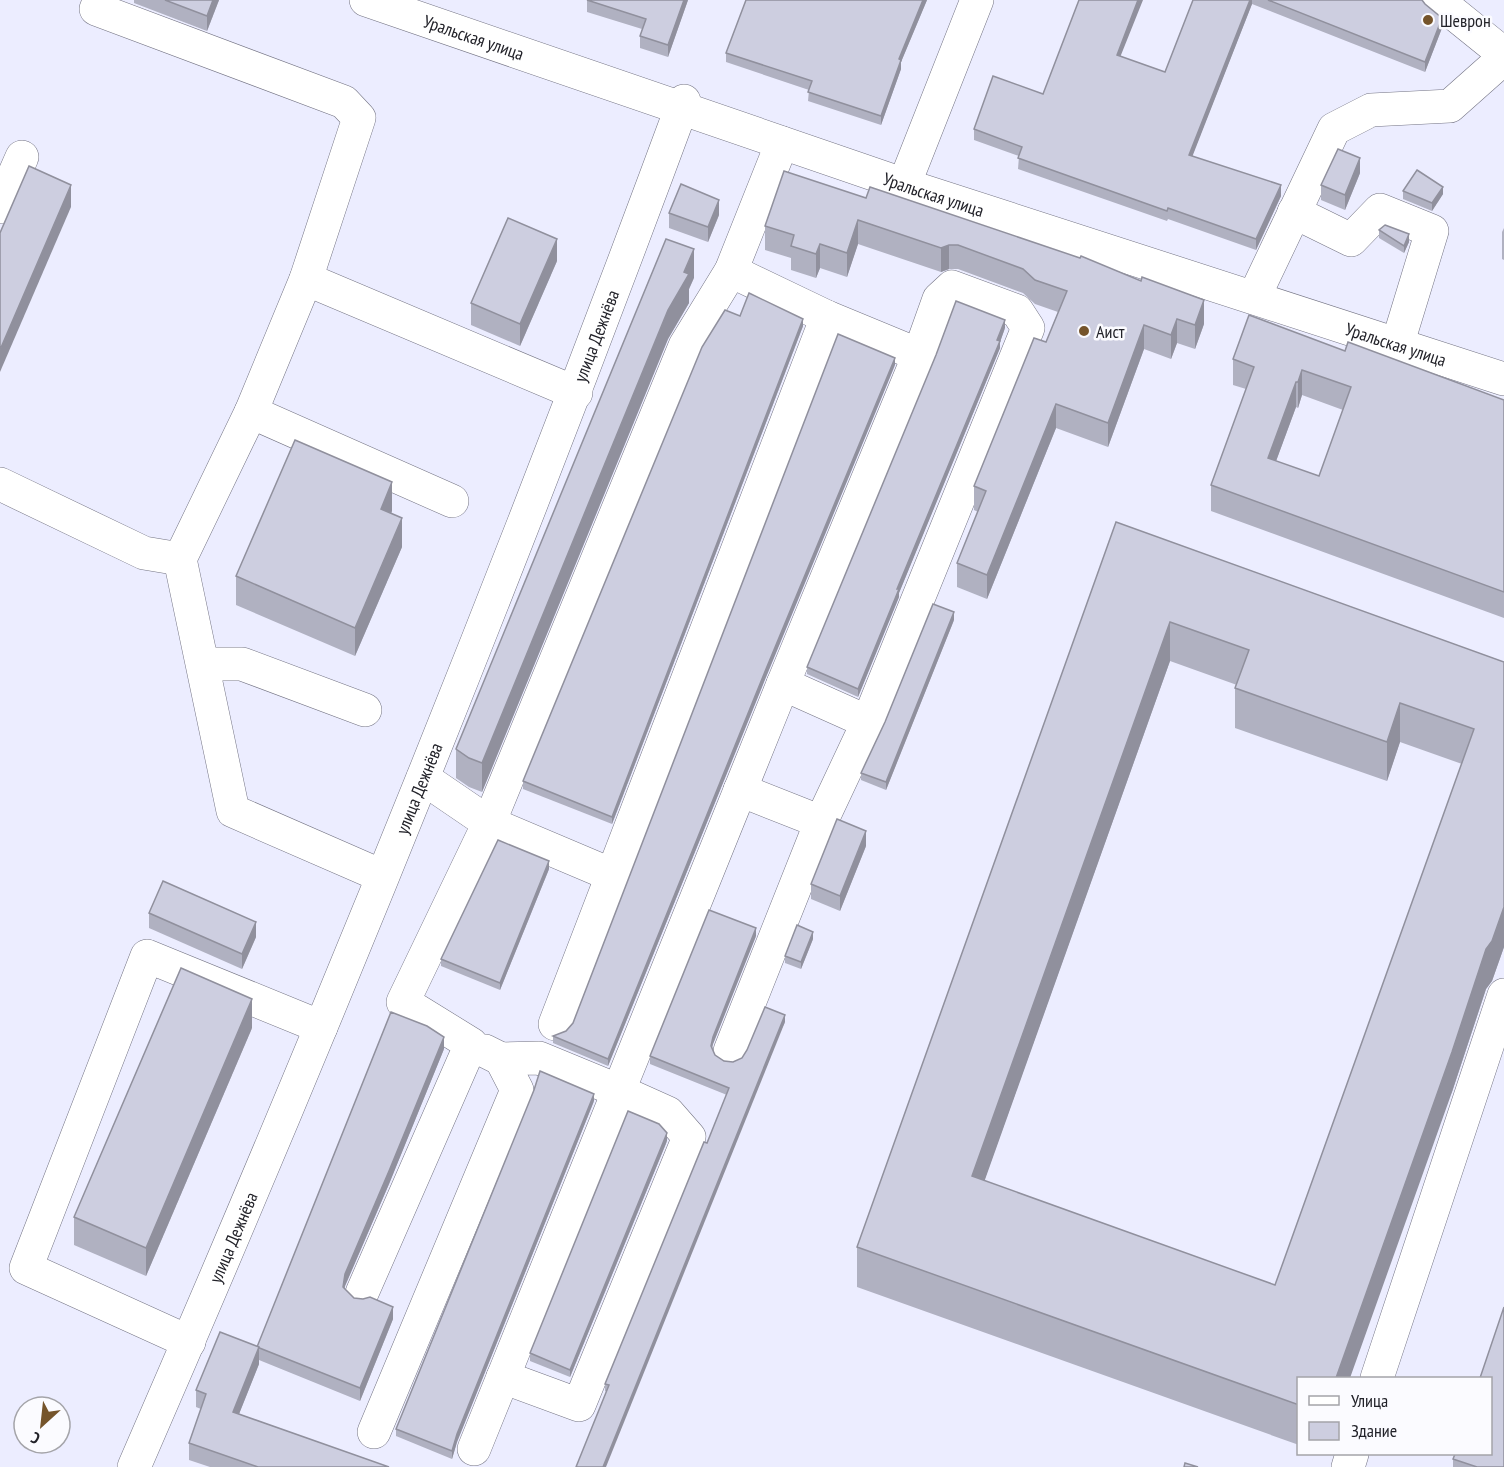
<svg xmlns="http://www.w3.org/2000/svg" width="1504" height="1467" viewBox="0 0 1504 1467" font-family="'PT Sans Narrow',sans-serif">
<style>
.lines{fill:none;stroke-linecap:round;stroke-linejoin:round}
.minor-casing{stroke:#747484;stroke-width:34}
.major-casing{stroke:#747484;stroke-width:34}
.minor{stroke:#fff;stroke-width:33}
.major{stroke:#fff;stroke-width:33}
.wall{fill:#b0b1c1;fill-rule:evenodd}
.shaded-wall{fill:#90909d}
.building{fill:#cdcee0;stroke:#90909d;stroke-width:1.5;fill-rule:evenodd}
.poi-dot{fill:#75542b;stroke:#fbfbff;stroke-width:2}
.labels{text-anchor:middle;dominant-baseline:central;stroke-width:5;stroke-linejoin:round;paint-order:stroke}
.poi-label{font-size:18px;fill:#222229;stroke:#fbfbff;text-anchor:start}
.street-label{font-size:18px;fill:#222229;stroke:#fbfbff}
</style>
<rect width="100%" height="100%" fill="#ecedff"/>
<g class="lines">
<g class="minor-casing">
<g id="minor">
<path d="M100,0L96,9L344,102L359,118L306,279L251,412L180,559L233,811L382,876"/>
<path d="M1437,0L1504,54"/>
<path d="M904,185L977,0"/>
<path d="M0,207L22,157"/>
<path d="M1294,212L1351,240L1380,210L1432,231L1399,339"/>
<path d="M731,271L827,317L919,355"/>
<path d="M306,279L576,393"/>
<path d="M1256,293L1334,129L1371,110L1450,106L1504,58"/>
<path d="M251,412L452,501"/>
<path d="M0,484L144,553L180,559"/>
<path d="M203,664H242L365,710"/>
<path d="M783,684L868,722"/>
<path d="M423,778L489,823L612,875"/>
<path d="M740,790L821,822"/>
<path d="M555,1024L827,317"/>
<path d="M501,1059L539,1058L619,1091L668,1113L689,1137L579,1405L503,1377"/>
<path d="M362,1293L471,1044L403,1002L489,823L685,346L731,271L782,143"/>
<path d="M189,1342L26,1268L147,956L321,1027"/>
<path d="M1377,1378L1504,995"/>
<path d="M374,1432L517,1090L501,1059L485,1051"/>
<path d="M474,1449L783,684L919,355L939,299L952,287L1017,311L1028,328L868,722L821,822L730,1051"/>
<path id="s1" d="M134,1467C330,1017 514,561 684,101"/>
<path d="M1348,1467L1352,1454"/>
</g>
</g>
<g class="major-casing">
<g id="major">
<path id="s2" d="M366,0L911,187L1504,379"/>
</g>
</g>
<use href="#minor" class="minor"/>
<use href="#major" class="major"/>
</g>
<g class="wall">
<path d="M134,0H219L207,31L134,3Z"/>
<path d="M587,0H688L668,57L640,48V36L642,29L587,12Z"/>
<path d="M746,0H927L901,62V69L881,125L808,101L809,90L726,62V53Z"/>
<path d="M1193,0H1422L1442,28L1425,72L1252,4L1192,156L1281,196L1256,250L1168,219L1167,221L1018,169L1019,156L974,140V129L1043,94L1120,56L1165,72Z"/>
<path d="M784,171L1204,324L1195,349L1177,343L1171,359L1144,349L1108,447L1056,428L987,599L957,587V563L978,512L974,510V486L1046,342L1058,312L1035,304L1023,293L958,269H949L941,272L858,244L847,277L820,268L816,278L791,270V258L765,250V226Z"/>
<path d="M1360,173L1345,210L1321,200V185Z"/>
<path d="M1403,191L1443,194L1432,211L1403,199Z"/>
<path d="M669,213L719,215L708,242L669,228Z"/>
<path d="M1504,228V260L1502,259V232Z"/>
<path d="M1379,230L1409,242L1404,253L1379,238Z"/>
<path d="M557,261L520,346L471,325V303Z"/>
<path d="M694,278L689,289V303L668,339L482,792L469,787L456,778V749Z"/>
<path d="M740,316L803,326L612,824L523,789V781Z"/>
<path d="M1005,328L1000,342V348L899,593V597L858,697L807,674V667Z"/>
<path d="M1345,351L1504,400V618L1211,511V485L1246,389L1233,385V359ZM1302,395L1343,410L1319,476L1276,461L1296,407L1298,408Z"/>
<path d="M895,365L766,677L608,1066L553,1043V1036L566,1031L573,1023Z"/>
<path d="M392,511L391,514L402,547L355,656L236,605V576Z"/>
<path d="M1116,522L1504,662V947L1492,981L1486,989L1452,1092L1299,1378V1445L857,1287V1247ZM1170,661L1237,685L1235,688V728L1387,781L1400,742L1462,764L1275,1285L984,1181Z"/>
<path d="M954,620L886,790L861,780V773Z"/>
<path d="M866,846L840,911L811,899V884Z"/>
<path d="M549,869L500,990L441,966V959Z"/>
<path d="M149,913L256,937L242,969L149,928Z"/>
<path d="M756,936L713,1044L712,1047L715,1055L724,1061L733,1062L742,1058L785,1022L607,1392L605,1391V1384L707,1143L727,1095L650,1064V1056Z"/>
<path d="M813,939L801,969L785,963V956Z"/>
<path d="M252,1028L146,1276L74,1245V1217Z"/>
<path d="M444,1049L389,1184L345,1286L344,1288L354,1298L393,1319L360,1401L259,1360V1364L239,1414L389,1467H210L189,1460V1443L201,1409L196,1407V1390L257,1346Z"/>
<path d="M594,1101L457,1442L452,1459L396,1436V1429Z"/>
<path d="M667,1141L570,1377L530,1361V1353Z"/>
<path d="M1453,1459L1504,1467H1453Z"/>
</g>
<g class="shaded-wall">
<path d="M213,0H219L207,31V16Z"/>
<path d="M684,0H688L668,57V45Z"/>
<path d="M923,0H927L901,62V69L881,125V116L899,59Z"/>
<path d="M1138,0H1143L1117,65V55Z"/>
<path d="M1250,0H1252V4L1189,165V155Z"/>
<path d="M1442,18V28L1425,72V62Z"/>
<path d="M1360,158V173L1345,210V195Z"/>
<path d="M71,185V207L0,372V350Z"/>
<path d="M1281,185V196L1256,250V239Z"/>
<path d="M1443,187V194L1432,211V203Z"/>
<path d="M719,200V215L708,242V227Z"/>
<path d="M858,220V244L847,277V253Z"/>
<path d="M1409,234V242L1404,253V246Z"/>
<path d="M557,239V261L520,346V324Z"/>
<path d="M820,244V268L816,278V254Z"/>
<path d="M949,245V269L941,272V248Z"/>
<path d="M694,249V278L689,289V303L668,339L482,792V763L668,310Z"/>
<path d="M1204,300V324L1195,349V325Z"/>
<path d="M803,319V326L612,824V817Z"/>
<path d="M1177,319V343L1171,359V335Z"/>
<path d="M1005,320V328L1000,342V348L899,593V597L858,697V689L897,589Z"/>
<path d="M1144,325V349L1108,447V423Z"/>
<path d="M895,358V365L766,677L608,1066V1059L766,669Z"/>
<path d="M1302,370V395L1298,408V382Z"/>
<path d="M1296,382V407L1268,483V458Z"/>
<path d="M1056,404V428L987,599V575Z"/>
<path d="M392,482V511L381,538V509Z"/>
<path d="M402,518V547L355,656V628Z"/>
<path d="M954,612V620L886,790V782Z"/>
<path d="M1170,622V661L972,1216V1176Z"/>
<path d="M1400,703V742L1387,781V742Z"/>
<path d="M866,831V846L840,911V896Z"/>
<path d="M549,861V869L500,990V983Z"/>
<path d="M1504,907V947L1492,981L1486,989L1452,1092L1350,1378H1336L1486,949Z"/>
<path d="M256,922V937L242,969V954Z"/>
<path d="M756,928V936L713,1044L711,1053L713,1037Z"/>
<path d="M813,932V939L801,969V962Z"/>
<path d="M252,999V1028L146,1276V1248Z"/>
<path d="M785,1015V1022L606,1467H603Z"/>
<path d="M444,1037V1049L389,1184L345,1286L343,1299V1287L345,1274Z"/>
<path d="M594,1094V1101L457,1442L452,1459V1451L457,1434Z"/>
<path d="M667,1133V1141L570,1377V1370Z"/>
<path d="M393,1307V1319L360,1401V1388Z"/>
<path d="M259,1347V1364L233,1429V1412Z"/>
</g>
<g class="building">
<path d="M165,0H213L207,16Z"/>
<path d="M587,0H684L668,45L640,36L646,19Z"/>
<path d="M746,0H923L899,59L901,60L881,116L808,92L812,81L726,53Z"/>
<path d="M1079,0H1138L1117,55L1165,72L1193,0H1250L1189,155L1281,185L1256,239L1168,208L1167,211L1018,158L1022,147L974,129L993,76L1043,94Z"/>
<path d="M1268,0H1422L1425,4L1442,18L1425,62Z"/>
<path d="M1338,149L1360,158L1345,195L1321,185Z"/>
<path d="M29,166L71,185L0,350V233Z"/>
<path d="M1417,170L1443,187L1432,203L1403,191Z"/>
<path d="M784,171L866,198L870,187L1080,258L1081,256L1141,281L1142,277L1204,300L1195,325L1177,319L1171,335L1144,325L1108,423L1056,404L987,575L957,563L986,491L974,486L1034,338L1046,342L1067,291L1035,280L1023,269L958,245H949L941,248L858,220L847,253L820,244L816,254L791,246L794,235L765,226Z"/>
<path d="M681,184L719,200L708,227L669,213Z"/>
<path d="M508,218L557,239L520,324L471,303Z"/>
<path d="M1385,225L1409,234L1404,246L1379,230Z"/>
<path d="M666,239L694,249L684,272L689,274L668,310L482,763L469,758L456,749Z"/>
<path d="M749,293L803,319L612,817L523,781L702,347L725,310L740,316Z"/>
<path d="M956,301L1005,320L997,340L1000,341L897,589H899L858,689L807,667L936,355Z"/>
<path d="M1249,315L1345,351L1348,342L1504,400V592L1211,485L1254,367L1233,359ZM1302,370L1351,387L1319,476L1268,458L1296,382H1298Z"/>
<path d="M838,334L895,358L766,669L608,1059L553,1036L566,1031L573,1023Z"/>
<path d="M295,440L392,482L381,509L402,518L355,628L236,576Z"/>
<path d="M1116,522L1504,662V907L1492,941L1486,949L1452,1052L1336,1378H1299V1405L857,1247ZM1170,622L1249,650L1235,688L1387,742L1400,703L1474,729L1275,1285L972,1176Z"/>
<path d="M933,604L954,612L886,782L861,773L885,722Z"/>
<path d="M837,819L866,831L840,896L811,884Z"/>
<path d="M498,840L549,861L500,983L441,959Z"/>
<path d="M163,881L256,922L242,954L149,913Z"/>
<path d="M709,910L756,928L713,1037L711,1046L715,1055L724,1061L733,1062L742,1058L747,1050L765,1007L785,1015L603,1467H576L609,1385L605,1384L704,1142L707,1143L729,1088L650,1056Z"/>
<path d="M797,925L813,932L801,962L785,956Z"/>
<path d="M181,968L252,999L146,1248L74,1217Z"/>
<path d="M391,1012L427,1026L444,1037L389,1171L345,1274L343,1287L354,1298L363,1299L370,1297L393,1307L360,1388L257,1347Z"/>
<path d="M540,1071L594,1094L457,1434L452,1451L396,1429L534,1090Z"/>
<path d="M628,1111L659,1124L667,1133L570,1370L530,1353Z"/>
<path d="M1504,1307V1467H1477L1453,1459L1455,1454H1491V1378H1480Z"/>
<path d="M220,1332L259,1347L233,1412L389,1467H258L189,1443L206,1394L196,1390Z"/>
<path d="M1185,1463L1198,1467H1184Z"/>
</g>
<g class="poi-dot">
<circle cx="1428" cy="20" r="6"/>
<circle cx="1084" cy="331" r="6"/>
</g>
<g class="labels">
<g class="poi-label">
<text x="1440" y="20">Шеврон</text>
<text x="1096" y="331">Аист</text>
</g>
<g class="street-label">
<text stroke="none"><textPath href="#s2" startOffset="114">Уральская улица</textPath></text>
<text stroke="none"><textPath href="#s2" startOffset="600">Уральская улица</textPath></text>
<text stroke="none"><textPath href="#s1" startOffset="1222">улица Дежнёва</textPath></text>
<text stroke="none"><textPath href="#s2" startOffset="1086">Уральская улица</textPath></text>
<text stroke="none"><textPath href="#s1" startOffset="736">улица Дежнёва</textPath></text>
<text stroke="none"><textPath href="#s1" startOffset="250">улица Дежнёва</textPath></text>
</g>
</g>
<rect x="1297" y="1377" width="195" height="78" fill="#fbfbff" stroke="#a4a4a9" stroke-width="1.5"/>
<rect x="1309" y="1396" width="30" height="9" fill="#ffffff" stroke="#a4a4a9" stroke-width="1.5"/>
<text x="1351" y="1407" font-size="18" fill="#222229">Улица</text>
<rect x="1309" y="1422" width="30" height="18" fill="#cdcee0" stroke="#a4a4a9" stroke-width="1.5"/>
<text x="1351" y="1437" font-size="18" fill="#222229">Здание</text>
<g transform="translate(42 1425) rotate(207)"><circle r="28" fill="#fbfbff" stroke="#a4a4a9" stroke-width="1.5"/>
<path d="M0-4.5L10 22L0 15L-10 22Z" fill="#75542b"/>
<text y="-9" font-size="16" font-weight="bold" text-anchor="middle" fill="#222229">С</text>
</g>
</svg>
